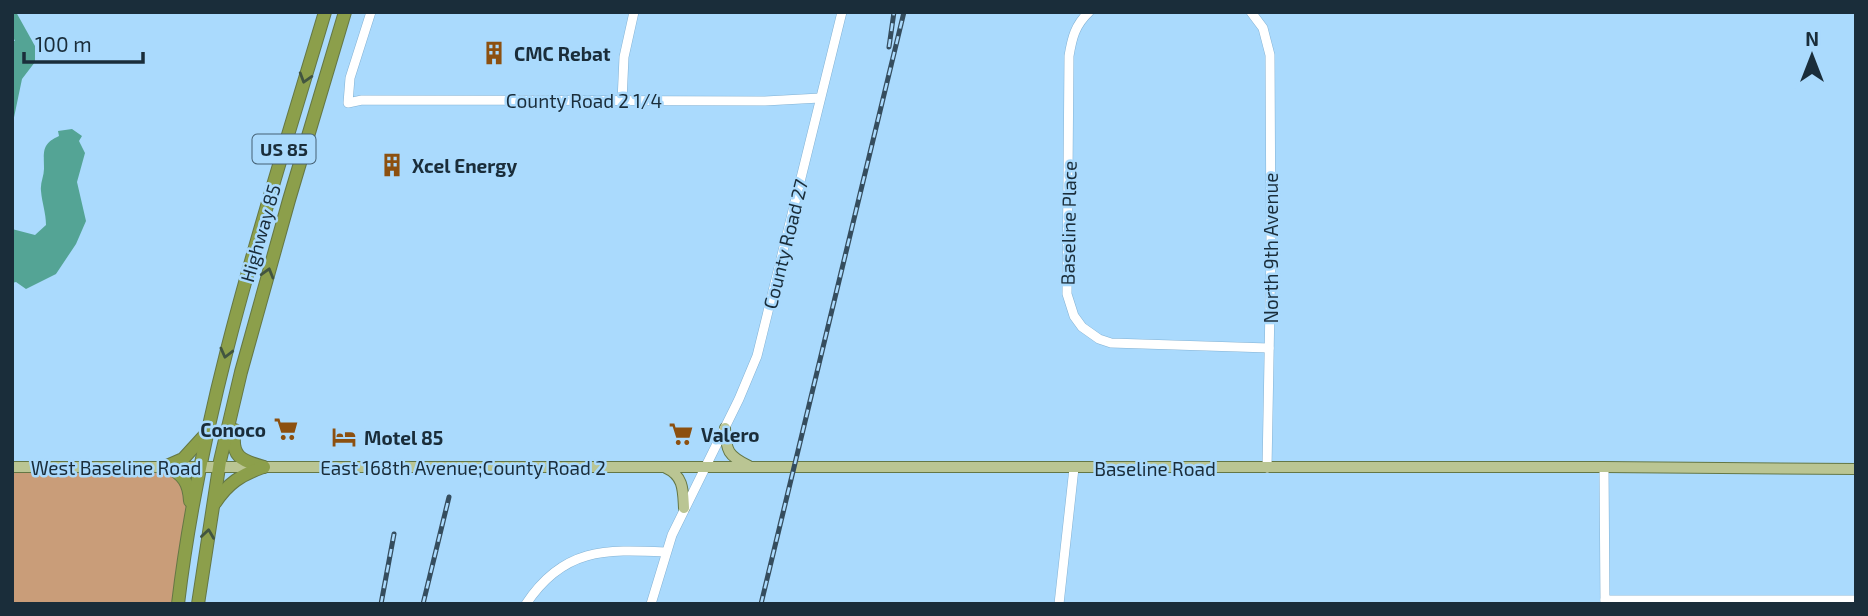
<svg xmlns="http://www.w3.org/2000/svg" width="1868" height="616" viewBox="0 0 1868 616" font-family="'Exo 2',sans-serif">
<style>
.green{fill:#c99d79}
.water{fill:#54a495}
.lines{fill:none;stroke-linecap:round;stroke-linejoin:round}
.minor-casing{stroke:#83b2d4;stroke-width:10}
.major-casing{stroke:#647745;stroke-width:12}
.highway-casing{stroke:#647745;stroke-width:14}
.minor{stroke:#fff;stroke-width:9}
.major{stroke:#bac593;stroke-width:10}
.highway{stroke:#8c9f4b;stroke-width:12}
.rail-casing{stroke:#354d5e;stroke-width:5}
.rail{stroke:#aadafd;stroke-width:2.5;stroke-dasharray:8;stroke-linecap:butt}
.oneway{stroke:#425540}
.labels{text-anchor:middle;dominant-baseline:central;stroke-width:5;stroke-linejoin:round;paint-order:stroke}
.shield{fill:#aadafd;stroke:#456174;stroke-width:2}
.shield-label{font-size:18px;font-weight:bold;fill:#1a2d3a}
.poi-label{font-size:19px;font-weight:bold;fill:#1a2d3a;stroke:#aadafd;text-anchor:start}
.street-label{font-size:19px;fill:#1a2d3a;stroke:#aadafd}
</style>
<rect width="100%" height="100%" fill="#aadafd"/>
<path class="green" d="M167,466L189,487L178,604H12V467Z"/>
<g class="water">
<path d="M12,12H16L35,46V62L22,79L12,127V41H15L12,35Z"/>
<path d="M72,129L82,136L79,141L85,153L77,182L86,221L76,244L56,274L26,289L16,282L12,283V229L35,235L46,225C46,213 42,203 41,191C40,183 44,176 44,169C44,152 41,144 59,136L58,131Z"/>
</g>
<g class="lines">
<g class="minor-casing">
<g id="minor">
<path d="M371,12L350,78L348,103L362,100L765,101L820,98"/>
<path d="M1089,12C1075,25 1072,38 1069,56L1067,294L1074,316L1082,327L1099,339L1111,343L1269,348"/>
<path d="M1251,12L1263,28L1270,55L1271,251L1267,468"/>
<path d="M622,101L624,57L634,12"/>
<path d="M1604,467L1605,604"/>
<path d="M1605,600H1856"/>
<path d="M526,604C563,548 605,549 665,552"/>
<path d="M651,604L672,535L739,399L757,356L842,12"/>
<path d="M1059,604L1074,468"/>
</g>
</g>
<g class="major-casing">
<g id="major">
<path d="M725,428C726,451 728,456 749,466"/>
<path d="M12,467H1604L1856,469"/>
<path d="M666,468C684,476 683,491 684,508"/>
</g>
</g>
<g class="highway-casing">
<g id="highway">
<path d="M235,430C230,456 241,461 264,467"/>
<path d="M167,466C183,475 189,482 190,501"/>
<path d="M167,466L183,459L204,436"/>
<path d="M215,503C228,483 241,475 263,467"/>
<path d="M178,604C202,401 267,207 325,12"/>
<path d="M198,604L220,461L241,372L289,200L345,12"/>
</g>
</g>
<use href="#minor" class="minor"/>
<use href="#major" class="major"/>
<use href="#highway" class="highway"/>
<g class="rail-casing">
<g id="rail">
<path d="M889,47L894,12"/>
<path d="M381,604L394,534"/>
<path d="M423,604L449,497"/>
<path d="M761,604L904,12"/>
</g>
</g>
<use href="#rail" class="rail"/>
</g>
<defs><path id="oneway-chevron" d="M-2-3.5L2.5 0L-2 3.5" fill="none" stroke-width="1.6" stroke-linecap="round" stroke-linejoin="round" transform="scale(1.75)"/></defs>
<g class="oneway">
<use href="#oneway-chevron" transform="translate(305 78) rotate(107)"/>
<use href="#oneway-chevron" transform="translate(268 273) rotate(-74)"/>
<use href="#oneway-chevron" transform="translate(226 353) rotate(104)"/>
<use href="#oneway-chevron" transform="translate(208 534) rotate(-82)"/>
</g>
<defs>
<g id="building-bare" transform="scale(1.89)"><path d="M-4-6H4V6H1V3H-1V6H-4ZM-2.5-4.3h1.7v1.8h-1.7ZM.8-4.3h1.7v1.8H.8ZM-2.5-1h1.7V.8h-1.7ZM.8-1h1.7V.8H.8Z" fill="#8c5010" stroke="#aadafd" stroke-width="2.5" paint-order="stroke"/></g>
<g id="supermarket-bare" transform="scale(1.89)"><path d="M-6-5.5h2.5l.6 2H6L4.5 2H-2.5L-4.4-4H-6ZM-1.5 3.2a1.3 1.3 0 1 0 .1 0ZM3 3.2a1.3 1.3 0 1 0 .1 0Z" fill="#8c5010" stroke="#aadafd" stroke-width="2.5" paint-order="stroke"/></g>
<g id="hotel-bare" transform="scale(1.89)"><path d="M-6-4.5h1.5V1H6V5H4.5V3h-9V5H-6ZM-4 0a1.8 1.8 0 1 1 3.6 0ZM.5 0V-2.5h3Q6-2.5 6 0Z" fill="#8c5010" stroke="#aadafd" stroke-width="2.5" paint-order="stroke"/></g>
</defs>
<g fill-rule="evenodd">
<use href="#building-bare" x="494" y="53"/>
<use href="#building-bare" x="392" y="165"/>
<use href="#supermarket-bare" x="286" y="429"/>
<use href="#supermarket-bare" x="681" y="434"/>
<use href="#hotel-bare" x="344" y="437"/>
</g>
<g class="labels">
<rect class="shield" x="252.5" y="134.5" width="63" height="29" rx="5"/>
<g class="shield-label">
<text x="284" y="149">US 85</text>
</g>
<g class="poi-label">
<text x="514" y="53">CMC Rebat</text>
<text x="412" y="165">Xcel Energy</text>
<text x="266" y="429" text-anchor="end">Conoco</text>
<text x="701" y="434">Valero</text>
<text x="364" y="437">Motel 85</text>
</g>
<g class="street-label">
<text x="584" y="100">County Road 2 1/4</text>
<text transform="translate(1068 223) rotate(-89)">Baseline Place</text>
<text transform="translate(260 233) rotate(-74)">Highway 85</text>
<text transform="translate(785 244) rotate(-76)">County Road 27</text>
<text transform="translate(1270 248) rotate(-90)">North 9th Avenue</text>
<text x="116" y="467">West Baseline Road</text>
<text x="463" y="467">East 168th Avenue;County Road 2</text>
<text x="1155" y="468">Baseline Road</text>
</g>
</g>
<rect width="1868" height="616" fill="none" stroke="#1a2d3a" stroke-width="28"/>
<g transform="translate(1812 56)" stroke="#aadafd" stroke-width="5" paint-order="stroke">
<path d="M0-5L12 26L0 18L-12 26Z" fill="#1a2d3a"/>
<text y="-10" font-size="19" font-weight="bold" text-anchor="middle" fill="#1a2d3a">N</text>
</g>
<path d="M24 52v10h119v-10" fill="none" stroke="#1a2d3a" stroke-width="3.5"/>
<text x="35" y="52" font-size="21" fill="#1a2d3a" stroke="#aadafd" stroke-width="5" paint-order="stroke">100 m</text>
</svg>
